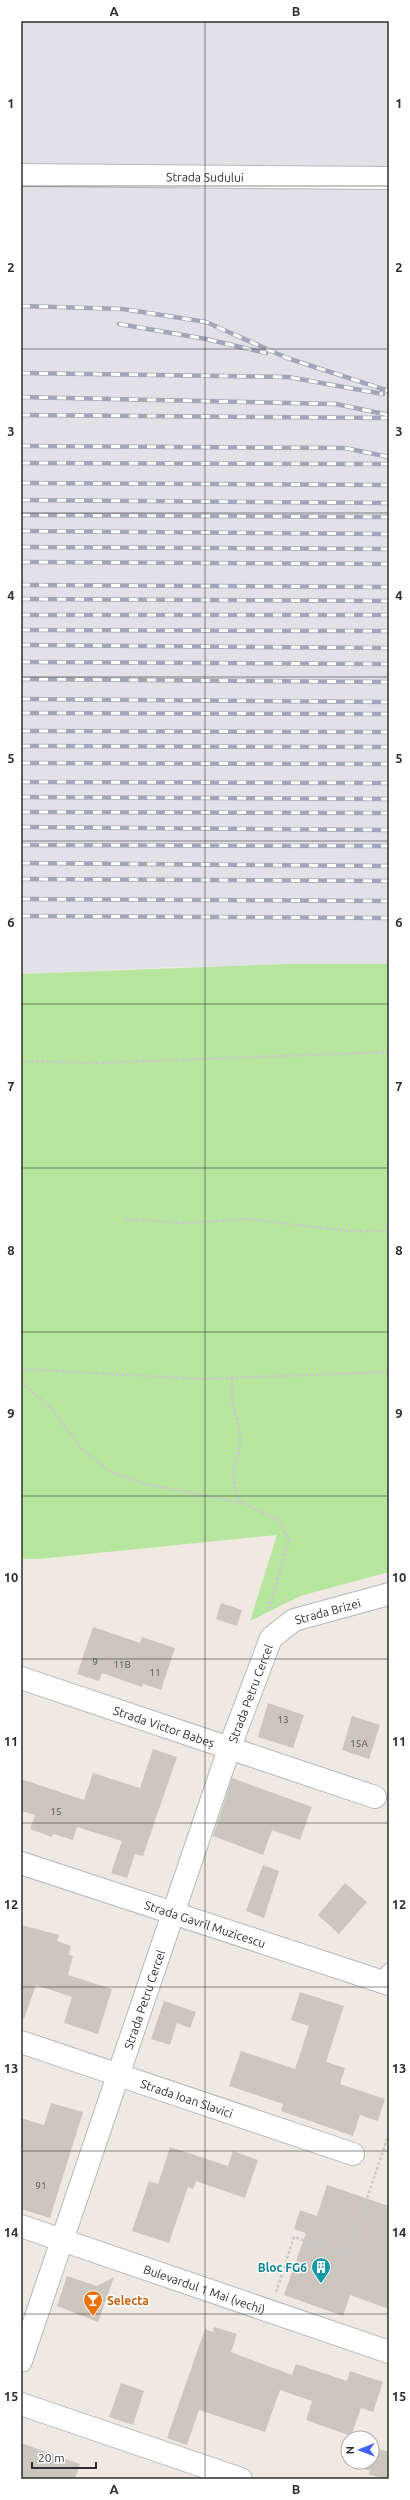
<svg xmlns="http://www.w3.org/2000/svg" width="410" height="2500" viewBox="0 0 410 2500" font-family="Ubuntu,sans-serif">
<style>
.industrial{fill:#e3e1e8}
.green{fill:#b6e59e}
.building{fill:#cbc7bf}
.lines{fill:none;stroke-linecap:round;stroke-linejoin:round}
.lane-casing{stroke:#b4b7c1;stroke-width:13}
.street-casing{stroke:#b4b7c1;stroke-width:24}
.path{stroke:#c9c9c9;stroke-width:2.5;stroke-dasharray:3 2;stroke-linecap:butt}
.lane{stroke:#fff;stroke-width:11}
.street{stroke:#fff;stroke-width:22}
.rail-casing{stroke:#a3a6b8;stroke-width:4.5}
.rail{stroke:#fff;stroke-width:3;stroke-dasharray:9;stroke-linecap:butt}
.grid{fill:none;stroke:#2e2e2e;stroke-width:1;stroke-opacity:0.55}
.labels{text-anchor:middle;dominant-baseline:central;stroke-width:3;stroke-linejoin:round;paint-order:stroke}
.number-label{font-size:10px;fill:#555452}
.street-label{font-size:12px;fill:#2e2e2e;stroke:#fff}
.culture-label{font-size:12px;font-weight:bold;fill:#0d838f;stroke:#fff;text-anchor:end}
.food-label{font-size:12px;font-weight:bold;fill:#c56008;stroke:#fff;text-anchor:start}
.neatline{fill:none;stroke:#2e2e2e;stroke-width:1.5}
.grid-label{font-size:13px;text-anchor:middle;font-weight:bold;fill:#2e2e2e}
</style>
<rect width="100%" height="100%" fill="#efe9e1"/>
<path class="industrial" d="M21,21H389V966L172,967L21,974Z"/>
<path class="green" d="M289,964H389V1572L300,1596L250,1621L277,1535L38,1559H21V974Z"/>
<g class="building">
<path d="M221,1603L242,1610L237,1626L216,1619Z"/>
<path d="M93,1627L140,1643L142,1637L175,1648L161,1690L143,1684L142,1687L102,1673L99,1681L77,1674Z"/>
<path d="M268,1703L304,1715L293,1748L258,1737Z"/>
<path d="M352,1716L380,1725L369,1759L342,1750Z"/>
<path d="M153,1749L177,1757L143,1856L135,1854L127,1878L111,1873L122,1841L77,1827L73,1840L53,1834L52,1837L30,1829L35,1815L21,1811V1779L84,1800L93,1773L140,1788Z"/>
<path d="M232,1778L312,1807L300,1840L272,1830L263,1855L213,1836Z"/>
<path d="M263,1865L279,1871L264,1918L246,1911Z"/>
<path d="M345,1883L367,1902L339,1934L318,1915Z"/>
<path d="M21,1925L59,1935L57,1941L71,1946L69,1955L73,1956L68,1975L112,1989L98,2034L64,2023L72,1997L36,1985L24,2019L21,2018Z"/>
<path d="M300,1992L344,2006L326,2062L345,2068L340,2084L385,2099L378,2121L360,2115L353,2136L281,2111L283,2104L229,2086L241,2051L295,2069L309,2026L291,2020Z"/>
<path d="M164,2001L196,2012L190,2028L177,2023L170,2045L151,2039Z"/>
<path d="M51,2103L83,2112L50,2218L21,2209V2118L44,2125Z"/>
<path d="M170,2147L228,2166L233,2151L258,2160L245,2198L196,2181L193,2189L188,2187L169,2243L132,2231L149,2181L158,2184Z"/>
<path d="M327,2185L389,2206V2309L350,2295L343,2316L284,2295L306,2233L294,2229L300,2210L317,2216Z"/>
<path d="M67,2276L97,2286L114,2277L98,2322L57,2306Z"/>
<path d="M214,2327L237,2334L231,2352L292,2375L296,2364L347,2381L350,2371L383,2382L373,2412L361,2408L351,2436L306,2420L312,2401L280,2390L265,2432L199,2410L187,2445L167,2438L205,2329L213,2332Z"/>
<path d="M121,2383L144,2391L133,2425L109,2417Z"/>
<path d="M21,2443L80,2464L75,2479H21Z"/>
<path d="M372,2447L389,2452V2479L369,2475L370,2471L361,2468L362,2462H372Z"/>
</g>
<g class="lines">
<g class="lane-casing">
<path id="lane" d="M377,1980L389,1969"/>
</g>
<g class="street-casing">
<g id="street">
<path id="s1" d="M21,175L389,178"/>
<path id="s2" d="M21,1678L375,1797"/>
<path id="s3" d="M21,1863L389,1984"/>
<path id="s4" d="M21,2042L353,2154"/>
<path id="s5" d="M21,2226L389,2352"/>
<path id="s6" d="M21,2361L229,1749L271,1638L294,1620L389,1594"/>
<path d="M21,2404L241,2479"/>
</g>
</g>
<g class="path">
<path d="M21,1061L97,1063L389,1052"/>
<path d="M126,1219L184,1223L249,1219L348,1231H389"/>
<path d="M21,1369L202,1379L389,1372"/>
<path d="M232,1378C232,1385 231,1393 232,1400C234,1412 240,1424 240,1436C241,1464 225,1468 240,1502"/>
<path d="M21,1382L52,1409L81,1448L109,1471L145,1484L240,1502L279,1520L289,1540L270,1604V1611"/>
<path d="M276,2292L294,2237L348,2255L389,2133"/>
</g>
<use href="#lane" class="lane"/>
<use href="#street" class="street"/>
<g class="rail-casing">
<g id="rail">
<path d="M21,306L123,309L206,322L287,358L389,391"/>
<path d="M119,324L206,339L266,353"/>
<path d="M21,373L288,377L383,394"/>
<path d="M21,397L336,404L389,415"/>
<path d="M21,415L389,418"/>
<path d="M21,446L345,448L389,457"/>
<path d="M21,463L389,464"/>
<path d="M21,483L389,485"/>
<path d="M21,500L389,503"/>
<path d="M21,515L389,517"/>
<path d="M21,531L389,534"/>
<path d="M21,547L389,549"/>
<path d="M21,562L389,564"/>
<path d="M21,585L389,587"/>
<path d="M21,599L389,601"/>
<path d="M21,615H389"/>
<path d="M21,630L389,631"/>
<path d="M21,645L389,648"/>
<path d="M21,662L389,664"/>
<path d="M21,679L389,682"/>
<path d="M21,699L389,702"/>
<path d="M21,713L389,714"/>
<path d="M21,731L389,732"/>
<path d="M21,746L389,747"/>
<path d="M21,763L389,764"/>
<path d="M21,782L389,783"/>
<path d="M21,797L389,799"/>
<path d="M21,812L389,813"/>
<path d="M21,827L389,830"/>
<path d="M21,845L389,846"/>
<path d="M21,863L389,866"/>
<path d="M21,879L389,881"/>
<path d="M21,899L389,901"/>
<path d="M21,916L389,918"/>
</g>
</g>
<use href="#rail" class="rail"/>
</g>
<path class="grid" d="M205,21V2479M21,186H389M21,349H389M21,513H389M21,677H389M21,841H389M21,1004H389M21,1168H389M21,1332H389M21,1496H389M21,1659H389M21,1823H389M21,1987H389M21,2151H389M21,2314H389"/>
<defs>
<g id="building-pin" transform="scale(1)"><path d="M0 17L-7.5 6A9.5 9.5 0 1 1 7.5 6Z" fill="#0f9aa8" stroke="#fff"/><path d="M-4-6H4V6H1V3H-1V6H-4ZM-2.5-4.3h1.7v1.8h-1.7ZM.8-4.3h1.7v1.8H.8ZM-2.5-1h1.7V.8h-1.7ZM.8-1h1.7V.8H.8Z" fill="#fff"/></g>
<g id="bar-pin" transform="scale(1)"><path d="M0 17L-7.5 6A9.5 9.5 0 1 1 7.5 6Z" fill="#e8710a" stroke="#fff"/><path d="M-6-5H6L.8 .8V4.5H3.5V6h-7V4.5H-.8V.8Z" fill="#fff"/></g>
</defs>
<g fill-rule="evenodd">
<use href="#building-pin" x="321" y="2267"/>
<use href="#bar-pin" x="93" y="2300"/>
</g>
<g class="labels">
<g class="number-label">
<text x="95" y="1661">9</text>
<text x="122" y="1664">11B</text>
<text x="155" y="1672">11</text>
<text x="283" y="1719">13</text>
<text x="359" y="1743">15A</text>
<text x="56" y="1811">15</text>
<text x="41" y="2185">91</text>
</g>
<g class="street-label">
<text stroke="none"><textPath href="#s1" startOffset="184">Strada Sudului</textPath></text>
<text stroke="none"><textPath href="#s6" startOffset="829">Strada Brizei</textPath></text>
<text stroke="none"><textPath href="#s6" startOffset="706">Strada Petru Cercel</textPath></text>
<text stroke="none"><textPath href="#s2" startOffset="151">Strada Victor Babeș</textPath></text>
<text stroke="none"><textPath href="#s3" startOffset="194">Strada Gavril Muzicescu</textPath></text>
<text stroke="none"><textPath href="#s6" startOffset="382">Strada Petru Cercel</textPath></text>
<text stroke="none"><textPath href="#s4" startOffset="175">Strada Ioan Slavici</textPath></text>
<text stroke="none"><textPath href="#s5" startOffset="194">Bulevardul 1 Mai (vechi)</textPath></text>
</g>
<g class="culture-label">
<text x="307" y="2267">Bloc FG6</text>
</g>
<g class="food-label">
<text x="107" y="2300">Selecta</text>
</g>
</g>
<rect width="410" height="2500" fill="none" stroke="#ffffff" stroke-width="44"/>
<g transform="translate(360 2450) rotate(269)"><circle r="19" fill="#ffffff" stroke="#ababab"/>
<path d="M0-3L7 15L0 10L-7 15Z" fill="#4264fb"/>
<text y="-6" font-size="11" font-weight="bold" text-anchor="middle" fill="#2e2e2e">N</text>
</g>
<path d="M32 2462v6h64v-6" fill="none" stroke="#2e2e2e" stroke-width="2"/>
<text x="38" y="2462" font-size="12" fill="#2e2e2e" stroke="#ffffff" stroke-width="3" paint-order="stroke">20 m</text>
<rect x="22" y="22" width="366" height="2456" class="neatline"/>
<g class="grid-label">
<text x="114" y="16">A</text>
<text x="296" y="16">B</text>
<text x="11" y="108">1</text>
<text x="399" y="108">1</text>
<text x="11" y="272">2</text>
<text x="399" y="272">2</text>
<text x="11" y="436">3</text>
<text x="399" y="436">3</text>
<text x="11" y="600">4</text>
<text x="399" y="600">4</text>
<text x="11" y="763">5</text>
<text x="399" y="763">5</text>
<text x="11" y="927">6</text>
<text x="399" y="927">6</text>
<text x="11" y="1091">7</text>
<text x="399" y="1091">7</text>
<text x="11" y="1255">8</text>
<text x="399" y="1255">8</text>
<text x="11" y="1418">9</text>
<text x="399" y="1418">9</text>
<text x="11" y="1582">10</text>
<text x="399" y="1582">10</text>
<text x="11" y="1746">11</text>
<text x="399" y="1746">11</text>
<text x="11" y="1909">12</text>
<text x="399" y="1909">12</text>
<text x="11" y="2073">13</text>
<text x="399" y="2073">13</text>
<text x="11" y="2237">14</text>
<text x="399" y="2237">14</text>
<text x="11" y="2401">15</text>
<text x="399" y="2401">15</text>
<text x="114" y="2494">A</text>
<text x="296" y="2494">B</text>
</g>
</svg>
